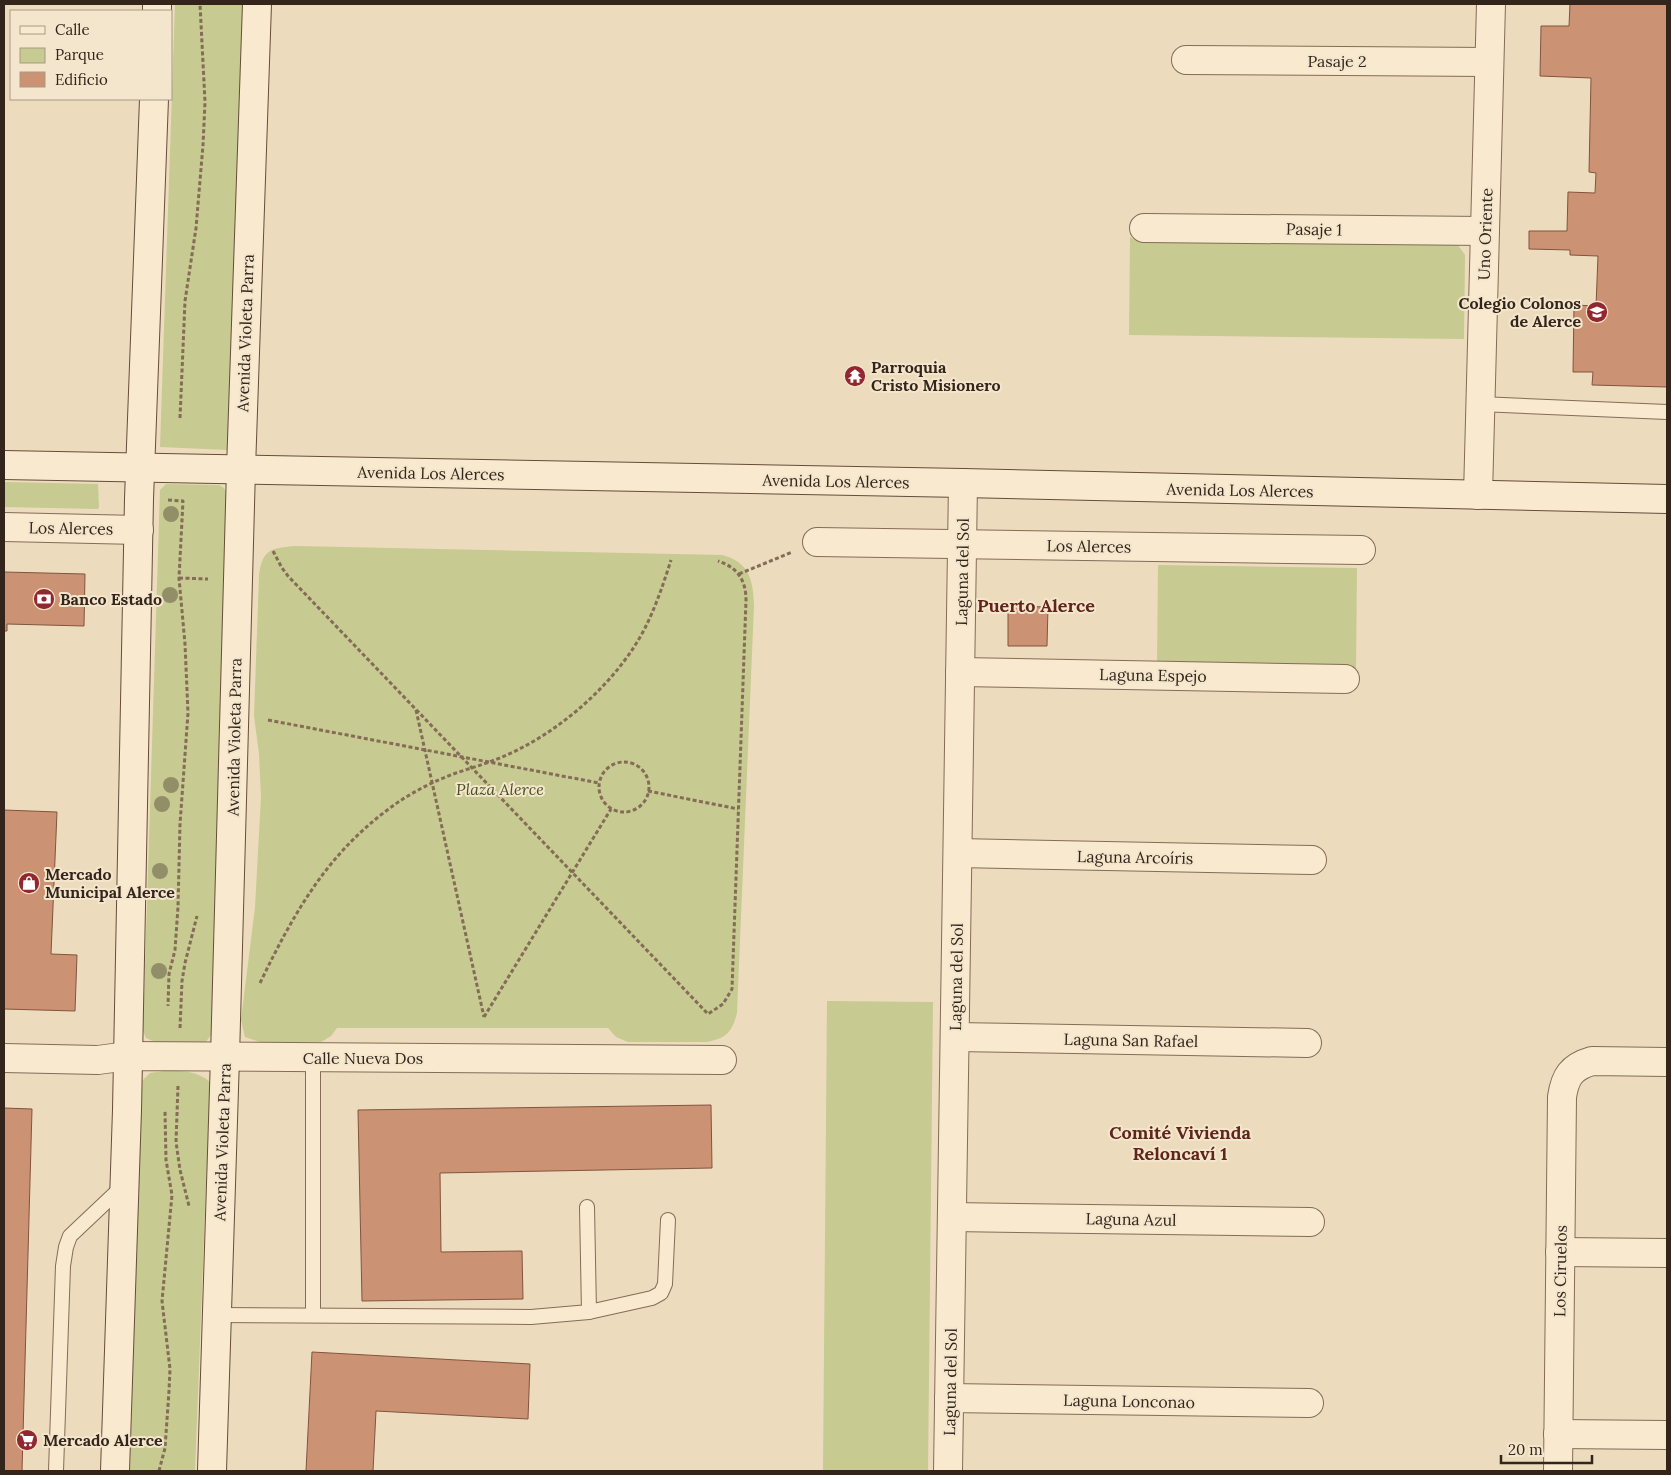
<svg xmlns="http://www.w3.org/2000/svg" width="1671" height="1475" viewBox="0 0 1671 1475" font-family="Lora,serif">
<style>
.green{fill:#c7ca91}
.building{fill:#cb9273;stroke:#83543d}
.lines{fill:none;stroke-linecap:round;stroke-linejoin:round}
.lane-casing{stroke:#846c56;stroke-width:16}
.street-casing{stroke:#846c56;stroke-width:30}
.secondary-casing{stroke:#654d3a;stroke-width:30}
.path{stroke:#846c56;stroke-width:3;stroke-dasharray:4 2.5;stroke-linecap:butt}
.lane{stroke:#f8e9cf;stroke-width:14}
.street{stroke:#f8e9cf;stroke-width:28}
.secondary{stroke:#f8e9cf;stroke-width:28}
.tree{fill:#928f68}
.labels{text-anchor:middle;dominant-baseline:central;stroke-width:4;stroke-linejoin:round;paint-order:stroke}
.street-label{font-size:16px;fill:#33251b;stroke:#f4e6cc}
.poi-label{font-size:16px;font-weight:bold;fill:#33251b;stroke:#f4e6cc;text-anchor:start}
.park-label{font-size:16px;font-style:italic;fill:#475022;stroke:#f4e6cc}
.neighbourhood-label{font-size:18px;font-weight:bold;fill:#5f251b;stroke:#f4e6cc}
</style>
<rect width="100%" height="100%" fill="#eddbbd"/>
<g class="green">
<path d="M175,4H243L228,450L160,447Z"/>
<path d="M1130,237L1136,241L1173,242L1178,237L1455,241L1465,255L1464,339L1129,335Z"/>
<path d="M4,482L98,484L99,507L98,509L4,507Z"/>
<path d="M166,484L219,485L224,488L226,492L211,1035L205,1043L155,1042L146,1038L143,1031L160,490Z"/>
<path d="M296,546L722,555C749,562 753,579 754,605L737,1013C732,1032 727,1038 707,1042H628L616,1037L608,1028H337L331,1036L321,1042H260L245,1037L241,1020L255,907L261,797L259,754L254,716L259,576C262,549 271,548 296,546Z"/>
<path d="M1158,565L1357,568L1356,669L1157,666Z"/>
<path d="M827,1001L933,1002L928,1471H823Z"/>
<path d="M164,1071C182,1071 196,1070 210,1082L195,1471H130L141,1082L150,1073Z"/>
</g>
<g class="building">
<path d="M1570,4H1667V387L1592,385L1593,372H1573L1574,305L1596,306L1598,256L1570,255V250L1529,249V231H1567L1568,192L1595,193L1596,173L1589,172L1591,78L1540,76L1541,26H1569Z"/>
<path d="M4,572L85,574L84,626L7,624V631H4Z"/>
<path d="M1008,606L1048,607L1047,646H1008Z"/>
<path d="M4,810L57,812L51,954L77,955L75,1011L4,1009Z"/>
<path d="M711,1105L712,1168L440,1173L441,1252L522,1251L523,1299L362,1301L358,1110Z"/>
<path d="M4,1108L32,1109L22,1471H4Z"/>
<path d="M312,1352L530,1364L528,1419L376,1411L373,1471H306Z"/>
</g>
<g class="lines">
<g class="lane-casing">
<g id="lane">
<path d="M1480,404L1667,412"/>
<path d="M313,1057V1315"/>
<path d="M589,1312L652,1298L661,1293L665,1284L668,1220"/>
<path d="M217,1315L531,1317L589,1312L587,1207"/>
<path d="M56,1471L63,1266L66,1247L70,1236L124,1185"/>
</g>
</g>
<g class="street-casing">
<g id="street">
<path d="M1186,60L1489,62"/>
<path d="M1144,228L1485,231"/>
<path d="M1478,495L1491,4"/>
<path d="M4,527L139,530"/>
<path d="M817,542L1361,550"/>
<path d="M960,672L1345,679"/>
<path d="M958,853L1312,860"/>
<path d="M955,1037L1307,1043"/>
<path d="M4,1058L98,1060L128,1056L722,1060"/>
<path d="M952,1217L1310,1222"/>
<path d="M1560,1252L1667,1253"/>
<path d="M949,1398L1309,1403"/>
<path d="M1558,1434L1667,1435"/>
<path d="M948,1471L963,483"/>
<path d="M1558,1471L1562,1097C1565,1077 1571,1067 1592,1061L1667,1062"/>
</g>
</g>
<g class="secondary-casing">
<g id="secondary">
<path d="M157,11V4"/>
<path d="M4,465L963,483L1667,499"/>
<path d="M115,1471L127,1110L139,499L154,99"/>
<path d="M212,1471L225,1057L241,469L257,4"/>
</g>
</g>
<g class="path">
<path d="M180,418L185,301L196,228L203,145L205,102L200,4"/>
<path d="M168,500L183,501L179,578L185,644L188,713L180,824L178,907L175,950L169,974L168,1006"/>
<path d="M273,551L282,568L288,576L708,1014L723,1004L732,989L746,600C746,580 737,567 718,561"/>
<path d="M739,574L792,552"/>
<path d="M179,578L208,579"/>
<path d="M416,710L484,1017"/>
<path d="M268,720L599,783"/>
<circle cx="624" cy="787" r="25"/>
<path d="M648,791L738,809"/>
<path d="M260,983C293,915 325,857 386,811C408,794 433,781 459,772C474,767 488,763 502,757C560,733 620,680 647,624C657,603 664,582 671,560"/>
<path d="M484,1017L611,809"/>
<path d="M180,1028L182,981L185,963L197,916"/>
<path d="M178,1086L176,1142L180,1170L189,1206"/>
<path d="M159,1471L165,1448L169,1391L170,1369L162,1301L172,1195L166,1160L165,1111"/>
</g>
<use href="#lane" class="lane"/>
<use href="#street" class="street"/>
<use href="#secondary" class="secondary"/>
</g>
<g class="tree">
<circle cx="171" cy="514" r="8"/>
<circle cx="170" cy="595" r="8"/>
<circle cx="171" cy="785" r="8"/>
<circle cx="162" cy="804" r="8"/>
<circle cx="160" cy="871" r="8"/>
<circle cx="159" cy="971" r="8"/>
</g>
<defs>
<g id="school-disc" transform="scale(1.125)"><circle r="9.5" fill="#92272f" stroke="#f4e6cc"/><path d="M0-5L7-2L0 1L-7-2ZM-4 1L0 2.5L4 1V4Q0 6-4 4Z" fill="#fff"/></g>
<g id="temple-disc" transform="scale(1.125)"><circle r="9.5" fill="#92272f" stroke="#f4e6cc"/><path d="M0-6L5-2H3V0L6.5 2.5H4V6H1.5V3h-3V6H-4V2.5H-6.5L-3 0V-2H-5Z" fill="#fff"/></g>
<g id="bank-disc" transform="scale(1.125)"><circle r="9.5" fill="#92272f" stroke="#f4e6cc"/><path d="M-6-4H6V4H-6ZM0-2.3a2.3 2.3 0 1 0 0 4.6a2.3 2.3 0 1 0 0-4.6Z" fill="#fff"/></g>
<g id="shop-disc" transform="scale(1.125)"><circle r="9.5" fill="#92272f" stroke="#f4e6cc"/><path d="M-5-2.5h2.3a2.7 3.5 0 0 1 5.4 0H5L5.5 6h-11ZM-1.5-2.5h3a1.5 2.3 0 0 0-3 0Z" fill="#fff"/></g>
<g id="supermarket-disc" transform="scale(1.125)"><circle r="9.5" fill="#92272f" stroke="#f4e6cc"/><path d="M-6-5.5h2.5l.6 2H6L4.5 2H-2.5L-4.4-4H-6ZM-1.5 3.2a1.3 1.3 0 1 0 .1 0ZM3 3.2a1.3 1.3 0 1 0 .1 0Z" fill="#fff"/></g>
</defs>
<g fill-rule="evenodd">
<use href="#school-disc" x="1597" y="312"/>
<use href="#temple-disc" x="855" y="376"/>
<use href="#bank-disc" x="44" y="599"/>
<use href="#shop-disc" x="29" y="883"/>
<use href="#supermarket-disc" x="27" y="1440"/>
</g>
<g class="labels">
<g class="street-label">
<text x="1337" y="61">Pasaje 2</text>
<text transform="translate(1314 229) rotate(1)">Pasaje 1</text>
<text transform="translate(1485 234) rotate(-88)">Uno Oriente</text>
<text transform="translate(245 333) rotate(-88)">Avenida Violeta Parra</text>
<text transform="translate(431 473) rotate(1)">Avenida Los Alerces</text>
<text transform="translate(836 481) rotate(1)">Avenida Los Alerces</text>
<text transform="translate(1240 490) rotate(1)">Avenida Los Alerces</text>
<text transform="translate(71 528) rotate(1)">Los Alerces</text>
<text transform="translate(1089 546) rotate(1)">Los Alerces</text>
<text transform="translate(962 572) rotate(-89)">Laguna del Sol</text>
<text transform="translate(1153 675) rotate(1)">Laguna Espejo</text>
<text transform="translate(234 737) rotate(-89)">Avenida Violeta Parra</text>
<text transform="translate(1135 857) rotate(1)">Laguna Arcoíris</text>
<text transform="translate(956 977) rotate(-89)">Laguna del Sol</text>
<text transform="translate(1131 1040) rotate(1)">Laguna San Rafael</text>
<text x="363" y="1058">Calle Nueva Dos</text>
<text transform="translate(222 1142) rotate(-88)">Avenida Violeta Parra</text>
<text transform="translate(1131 1219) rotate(1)">Laguna Azul</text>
<text transform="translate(1560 1271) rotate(-89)">Los Ciruelos</text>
<text transform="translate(950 1382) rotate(-89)">Laguna del Sol</text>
<text transform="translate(1129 1401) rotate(1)">Laguna Lonconao</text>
</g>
<g class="poi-label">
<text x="1581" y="303" text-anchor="end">Colegio Colonos<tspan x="1581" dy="18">de Alerce</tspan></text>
<text x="871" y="367">Parroquia<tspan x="871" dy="18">Cristo Misionero</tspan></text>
<text x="60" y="599">Banco Estado</text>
<text x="45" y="874">Mercado<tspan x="45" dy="18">Municipal Alerce</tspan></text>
<text x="43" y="1440">Mercado Alerce</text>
</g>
<g class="park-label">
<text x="500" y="789">Plaza Alerce</text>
</g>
<g class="neighbourhood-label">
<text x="1036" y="605">Puerto Alerce</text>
<text x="1180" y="1132">Comité Vivienda<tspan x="1180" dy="21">Reloncaví 1</tspan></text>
</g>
</g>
<rect width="1671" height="1475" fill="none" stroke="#33251b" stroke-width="10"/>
<rect x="10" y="10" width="162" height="90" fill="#f4e6cc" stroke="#a79985"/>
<rect x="20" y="26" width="25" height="8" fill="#f8e9cf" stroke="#a79985"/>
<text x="55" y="35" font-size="15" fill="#33251b">Calle</text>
<rect x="20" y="48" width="25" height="15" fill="#c7ca91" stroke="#a79985"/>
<text x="55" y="60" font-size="15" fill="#33251b">Parque</text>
<rect x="20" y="72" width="25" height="15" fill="#cb9273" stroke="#a79985"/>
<text x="55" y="85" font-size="15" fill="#33251b">Edificio</text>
<path d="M1501 1455v8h91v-8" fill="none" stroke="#33251b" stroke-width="2.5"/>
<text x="1508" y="1455" font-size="15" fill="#33251b" stroke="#f4e6cc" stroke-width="4" paint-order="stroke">20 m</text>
</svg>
